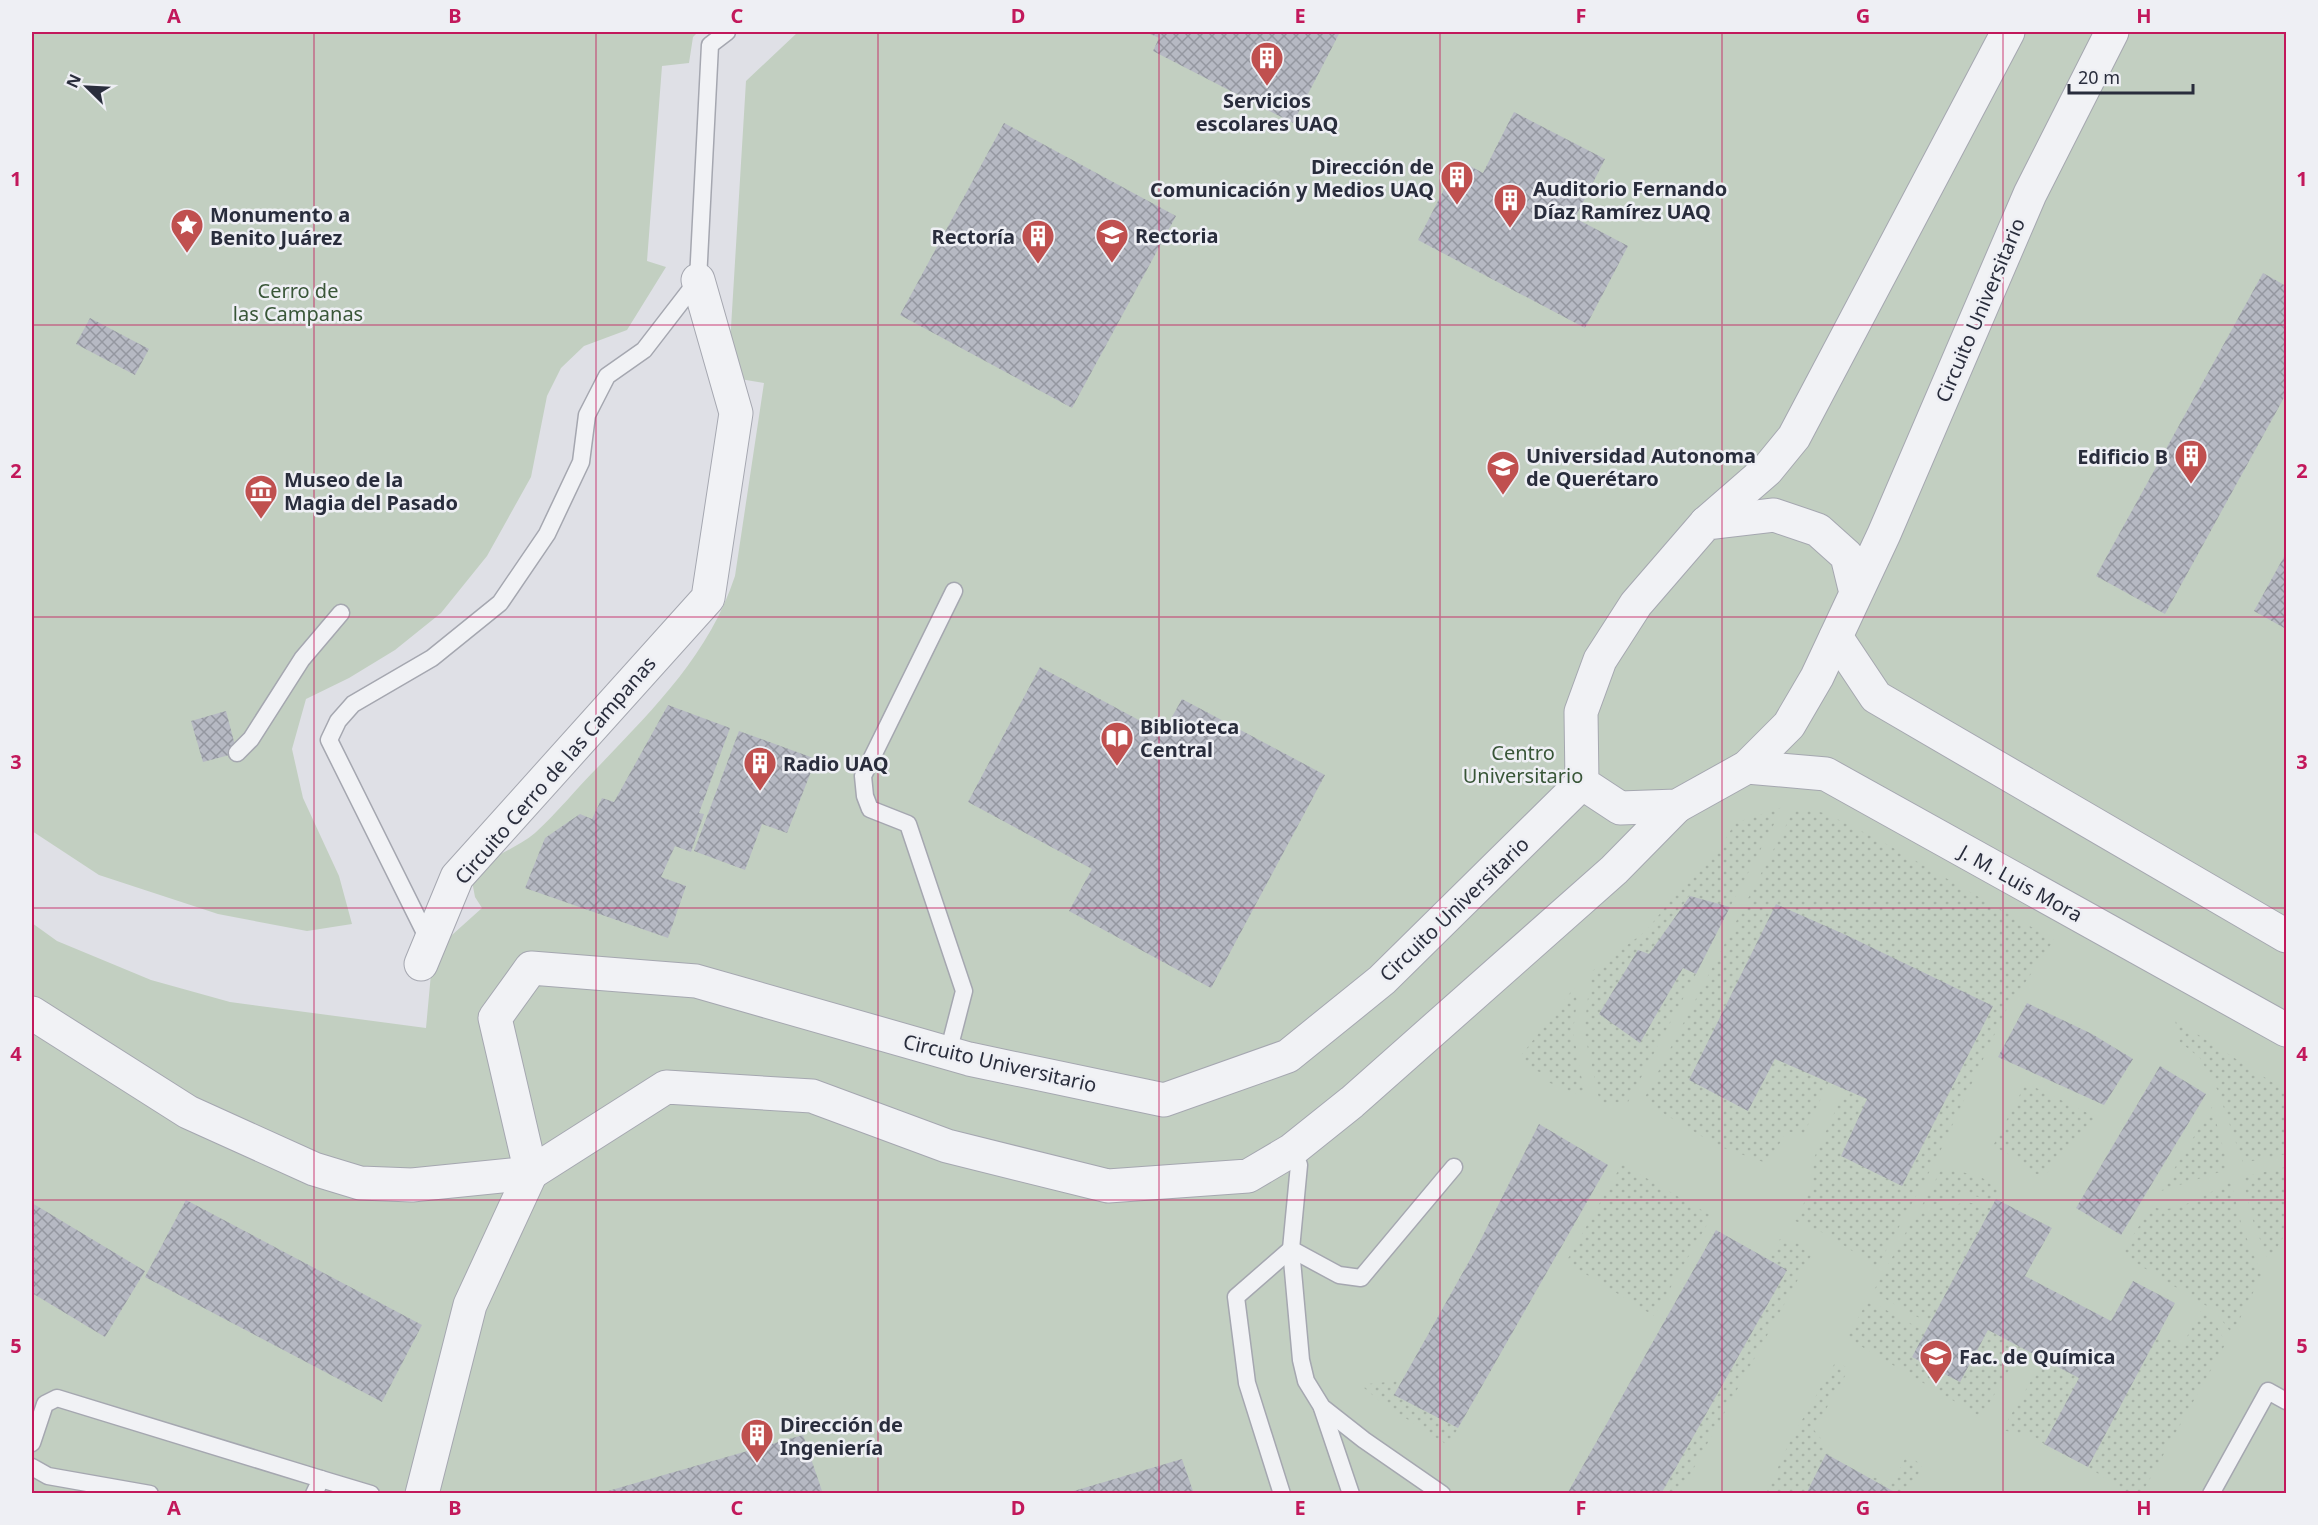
<svg xmlns="http://www.w3.org/2000/svg" width="2318" height="1525" viewBox="0 0 2318 1525" font-family="'Noto Sans',sans-serif">
<style>
.park{fill:#c2cfc1}
.garden{fill:url(#garden-dots)}
.building{fill:url(#building-cross-hatch)}
.lines{fill:none;stroke-linecap:round;stroke-linejoin:round}
.lane-casing{stroke:#a5a7b0;stroke-width:19}
.street-casing{stroke:#a5a7b0;stroke-width:35}
.lane{stroke:#f1f2f5;stroke-width:16}
.street{stroke:#f1f2f5;stroke-width:33}
.grid{fill:none;stroke:#c2185b;stroke-width:1.5;stroke-opacity:0.55}
.labels{text-anchor:middle;dominant-baseline:central;stroke-width:5;stroke-linejoin:round;paint-order:stroke}
.poi-label{font-size:20px;font-weight:bold;fill:#292d3c;stroke:#eeeff4;text-anchor:start}
.park-label{font-size:20px;fill:#395638;stroke:#eeeff4}
.street-label{font-size:20px;fill:#292d3c;stroke:#eeeff4}
.neatline{fill:none;stroke:#c2185b;stroke-width:2}
.grid-label{font-size:20px;text-anchor:middle;font-weight:bold;fill:#c2185b}
</style>
<defs>
<pattern id="garden-dots" width="8" height="8" patternUnits="userSpaceOnUse" patternTransform="scale(1.5)"><rect width="8" height="8" fill="#c2cfc1"/><path d="M2 2h.1M6 6h.1" fill="none" stroke="#a7b2a7" stroke-width="1.8" stroke-linecap="round"/></pattern>
<pattern id="building-cross-hatch" width="8" height="8" patternUnits="userSpaceOnUse" patternTransform="scale(1.5)"><rect width="8" height="8" fill="#b6b9c3"/><path d="M0 0l8 8M0 8l8-8" fill="none" stroke="#9497a0"/></pattern>
</defs>
<rect width="100%" height="100%" fill="#dfe0e6"/>
<g class="park">
<path d="M32,32H698L693,37L689,63L662,66L647,261L666,267L627,330L584,346L561,368L547,396L531,477L487,556L441,613L395,650L349,678L306,699L292,749L303,798L339,876L352,924L307,931L218,914L99,875L32,831Z"/>
<path d="M798,32H2286V1493H32V923L57,941L151,980L230,1002L426,1028L433,952L482,908L475,897L471,876C490,855 515,850 535,833C557,813 577,788 598,767C654,708 709,655 735,576L764,383L728,377L746,81Z"/>
</g>
<g class="garden">
<path d="M1783,807L1730,907L1689,896L1649,955L1638,950L1599,1014L1640,1043L1683,968L1696,974L1628,1102L1600,1103L1584,1031L1591,972L1646,931L1684,884L1719,850L1735,823Z"/>
<path d="M1795,808L1825,813L1881,841L2054,940L2005,1012L1938,1156L1877,1267L1826,1234L1795,1221L1811,1189L1814,1158L1845,1089L1867,1099L1841,1156L1902,1186L1993,1006L1775,1059L1829,1082L1803,1135L1786,1131L1769,1164L1718,1146L1643,1101Z"/>
<path d="M1574,988L1577,1001L1573,1031L1585,1097L1545,1081L1549,1075L1527,1068L1519,1058Z"/>
<path d="M2175,1020L2286,1091V1154L2243,1163L2218,1091L2200,1058L2180,1042Z"/>
<path d="M2026,1083L2098,1118L2044,1176L2026,1171L2014,1157L1993,1146Z"/>
<path d="M2212,1107L2229,1169L2161,1191L2168,1179Z"/>
<path d="M1622,1164L1712,1216L1654,1316L1566,1262Z"/>
<path d="M2286,1167V1232L2269,1262L2254,1224L2242,1177Z"/>
<path d="M1942,1168L1980,1176L2002,1193L1995,1202L1968,1194L1920,1209Z"/>
<path d="M2231,1181L2242,1227L2262,1275L2232,1334L2215,1311L2121,1254L2152,1206C2172,1218 2212,1191 2231,1181Z"/>
<path d="M1967,1202L1991,1208L1930,1324L1873,1292L1916,1214Z"/>
<path d="M1780,1239L1801,1244L1802,1249L1812,1254L1680,1493L1661,1494L1787,1270L1769,1260Z"/>
<path d="M1868,1300L1926,1332L1912,1358L1960,1382L1988,1330L2022,1348L1981,1417L1847,1338Z"/>
<path d="M2201,1311L2211,1316L2226,1343L2142,1493H2128L2088,1467L2157,1336L2183,1344Z"/>
<path d="M2044,1359L2079,1378L2044,1444L2035,1437L2002,1430Z"/>
<path d="M1836,1361L1849,1369L1814,1430L1839,1461L1826,1454L1806,1493H1780L1775,1491L1773,1493L1766,1494L1790,1441Z"/>
<path d="M1397,1381L1395,1395L1458,1428L1449,1446L1382,1403L1363,1387L1368,1384Z"/>
<path d="M1907,1455L1922,1465L1915,1483L1907,1493H1897L1865,1475L1893,1482Z"/>
</g>
<g class="building">
<path d="M1146,32H1340L1293,123L1153,51L1159,38Z"/>
<path d="M1514,112L1605,159L1575,218L1628,246L1585,328L1418,240L1459,160L1483,173Z"/>
<path d="M1004,123L1176,216L1072,408L900,315Z"/>
<path d="M2263,273L2286,286V394L2165,614L2096,576Z"/>
<path d="M90,318L149,349L135,375L76,344Z"/>
<path d="M2286,553V629L2254,611Z"/>
<path d="M1040,667L1163,733L1182,699L1325,775L1211,988L1069,911L1092,869L968,802Z"/>
<path d="M668,705L730,728L699,813L704,814L691,852L675,846L661,877L686,886L668,938L525,888L545,838L580,814L592,819L602,798L614,802Z"/>
<path d="M226,711L237,753L203,762L191,721Z"/>
<path d="M739,731L816,759L787,833L762,824L745,870L694,851Z"/>
<path d="M1690,896L1730,907L1696,974L1683,968L1640,1043L1599,1014L1638,950L1649,954Z"/>
<path d="M1776,904L1846,935L1993,1006L1902,1186L1841,1156L1867,1099L1775,1059L1748,1111L1689,1080Z"/>
<path d="M2027,1003L2092,1034L2133,1059L2104,1105L1998,1057Z"/>
<path d="M2160,1066L2206,1094L2121,1235L2076,1208Z"/>
<path d="M1539,1124L1608,1165L1458,1428L1394,1395L1476,1249Z"/>
<path d="M1996,1199L2052,1228L2025,1276L2111,1321L2133,1281L2175,1303L2088,1467L2044,1444L2079,1378L1988,1330L1960,1382L1912,1357Z"/>
<path d="M186,1200L422,1325L382,1402L145,1277Z"/>
<path d="M32,1203L145,1271L105,1337L32,1293Z"/>
<path d="M1716,1230L1787,1270L1661,1494H1567Z"/>
<path d="M803,1435L823,1494H602L601,1493Z"/>
<path d="M1826,1454L1839,1461L1898,1494H1806Z"/>
<path d="M1182,1459L1194,1494H1067V1493Z"/>
</g>
<g class="lines">
<g class="lane-casing">
<g id="lane">
<path d="M237,753L251,739L302,659L341,613"/>
<path d="M426,942L427,937L329,740L338,721L353,704L432,658L500,603L547,534L581,462L587,415L607,376L644,350L698,280L710,45L727,32"/>
<path d="M948,1053L964,991L908,824L870,809L865,796L863,776L954,591"/>
<path d="M1292,1150L1299,1165L1291,1249L1301,1360L1306,1381L1322,1407L1364,1440L1442,1494"/>
<path d="M1322,1408L1351,1494"/>
<path d="M32,1443L45,1404L57,1398L321,1479L314,1494"/>
<path d="M32,1467L48,1476L150,1494"/>
<path d="M321,1479L371,1494"/>
<path d="M1282,1494L1247,1383L1236,1297L1291,1249L1339,1275L1361,1278L1454,1167"/>
<path d="M2211,1494L2268,1391L2286,1401"/>
</g>
</g>
<g class="street-casing">
<g id="street">
<path d="M1706,523L1767,470L1794,437L2008,32"/>
<path d="M1856,593L1847,556L1818,530L1774,515L1706,523L1636,604L1600,660L1581,712L1582,783L1620,808L1677,806L1747,767L1789,725L1817,677L1884,534L2030,194L2112,32"/>
<path d="M1836,637L1876,697L2286,936"/>
<path d="M1747,767L1826,774L2286,1030"/>
<path d="M421,964L457,877L708,598L736,413L698,280"/>
<path d="M32,1013L188,1112L314,1169L360,1183L412,1185L531,1173L666,1087L812,1096L947,1146L1108,1186L1248,1176L1292,1150L1352,1102L1614,870L1677,806"/>
<path d="M422,1494L470,1305L531,1173L495,1018L531,968L696,981L969,1059L1164,1100L1288,1056L1382,980L1582,783"/>
</g>
</g>
<use href="#lane" class="lane"/>
<use href="#street" class="street"/>
</g>
<path class="grid" d="M314,32V1494M596,32V1494M878,32V1494M1159,32V1494M1440,32V1494M1722,32V1494M2003,32V1494M32,325H2286M32,617H2286M32,908H2286M32,1200H2286"/>
<defs>
<g id="building-pin" transform="scale(1.725)"><path d="M0 17L-7.5 6A9.5 9.5 0 1 1 7.5 6Z" fill="#c0504f" stroke="#eeeff4"/><path d="M-4-6H4V6H1V3H-1V6H-4ZM-2.5-4.3h1.7v1.8h-1.7ZM.8-4.3h1.7v1.8H.8ZM-2.5-1h1.7V.8h-1.7ZM.8-1h1.7V.8H.8Z" fill="#fff"/></g>
<g id="sight-pin" transform="scale(1.725)"><path d="M0 17L-7.5 6A9.5 9.5 0 1 1 7.5 6Z" fill="#c0504f" stroke="#eeeff4"/><path d="M0-6L1.8-2.2L6-1.7L2.9 1.2L3.7 5.4L0 3.3L-3.7 5.4L-2.9 1.2L-6-1.7L-1.8-2.2Z" fill="#fff"/></g>
<g id="school-pin" transform="scale(1.725)"><path d="M0 17L-7.5 6A9.5 9.5 0 1 1 7.5 6Z" fill="#c0504f" stroke="#eeeff4"/><path d="M0-5L7-2L0 1L-7-2ZM-4 1L0 2.5L4 1V4Q0 6-4 4Z" fill="#fff"/></g>
<g id="university-pin" transform="scale(1.725)"><path d="M0 17L-7.5 6A9.5 9.5 0 1 1 7.5 6Z" fill="#c0504f" stroke="#eeeff4"/><path d="M0-5L7-2L0 1L-7-2ZM-4 1L0 2.5L4 1V4Q0 6-4 4Z" fill="#fff"/></g>
<g id="museum-pin" transform="scale(1.725)"><path d="M0 17L-7.5 6A9.5 9.5 0 1 1 7.5 6Z" fill="#c0504f" stroke="#eeeff4"/><path d="M0-6L6-3V-2H-6V-3ZM-5-1h2V3h-2ZM-1-1h2V3h-2ZM3-1h2V3H3ZM-6 4H6V6H-6Z" fill="#fff"/></g>
<g id="library-pin" transform="scale(1.725)"><path d="M0 17L-7.5 6A9.5 9.5 0 1 1 7.5 6Z" fill="#c0504f" stroke="#eeeff4"/><path d="M-6-4Q-3-5.5-.7-3.5V5Q-3 3-6 4ZM6-4Q3-5.5 .7-3.5V5Q3 3 6 4Z" fill="#fff"/></g>
</defs>
<g fill-rule="evenodd">
<use href="#building-pin" x="1267" y="58"/>
<use href="#building-pin" x="1457" y="177"/>
<use href="#building-pin" x="1510" y="200"/>
<use href="#sight-pin" x="187" y="225"/>
<use href="#school-pin" x="1112" y="235"/>
<use href="#building-pin" x="1038" y="236"/>
<use href="#building-pin" x="2191" y="456"/>
<use href="#university-pin" x="1503" y="467"/>
<use href="#museum-pin" x="261" y="491"/>
<use href="#library-pin" x="1117" y="738"/>
<use href="#building-pin" x="760" y="763"/>
<use href="#school-pin" x="1936" y="1356"/>
<use href="#building-pin" x="757" y="1435"/>
</g>
<g class="labels">
<g class="poi-label">
<text x="1267" y="100" text-anchor="middle">Servicios<tspan x="1267" dy="23">escolares UAQ</tspan></text>
<text x="1434" y="166" text-anchor="end">Dirección de<tspan x="1434" dy="23">Comunicación y Medios UAQ</tspan></text>
<text x="1533" y="188">Auditorio Fernando<tspan x="1533" dy="23">Díaz Ramírez UAQ</tspan></text>
<text x="210" y="214">Monumento a<tspan x="210" dy="23">Benito Juárez</tspan></text>
<text x="1135" y="235">Rectoria</text>
<text x="1015" y="236" text-anchor="end">Rectoría</text>
<text x="1526" y="455">Universidad Autonoma<tspan x="1526" dy="23">de Querétaro</tspan></text>
<text x="2168" y="456" text-anchor="end">Edificio B</text>
<text x="284" y="479">Museo de la<tspan x="284" dy="23">Magia del Pasado</tspan></text>
<text x="1140" y="726">Biblioteca<tspan x="1140" dy="23">Central</tspan></text>
<text x="783" y="763">Radio UAQ</text>
<text x="1959" y="1356">Fac. de Química</text>
<text x="780" y="1424">Dirección de<tspan x="780" dy="23">Ingeniería</tspan></text>
</g>
<g class="park-label">
<text x="298" y="290">Cerro de<tspan x="298" dy="23">las Campanas</tspan></text>
<text x="1523" y="752">Centro<tspan x="1523" dy="23">Universitario</tspan></text>
</g>
<g class="street-label">
<text transform="translate(1980 310) rotate(-67)">Circuito Universitario</text>
<text transform="translate(555 770) rotate(-49)">Circuito Cerro de las Campanas</text>
<text transform="translate(2021 883) rotate(29)">J. M. Luis Mora</text>
<text transform="translate(1454 909) rotate(-44)">Circuito Universitario</text>
<text transform="translate(1000 1063) rotate(13)">Circuito Universitario</text>
</g>
</g>
<rect width="2318" height="1525" fill="none" stroke="#eeeff4" stroke-width="66"/>
<g transform="translate(87 87) rotate(294)" stroke="#eeeff4" stroke-width="4.5" paint-order="stroke">
<path d="M0-4.5L10 22L0 15L-10 22Z" fill="#292d3c"/>
<text y="-9" font-size="16" font-weight="bold" text-anchor="middle" fill="#292d3c">N</text>
</g>
<path d="M2069 84v9h124v-9" fill="none" stroke="#292d3c" stroke-width="3"/>
<text x="2078" y="84" font-size="18" fill="#292d3c" stroke="#eeeff4" stroke-width="4.5" paint-order="stroke">20 m</text>
<rect x="33" y="33" width="2252" height="1459" class="neatline"/>
<g class="grid-label">
<text x="174" y="23">A</text>
<text x="455" y="23">B</text>
<text x="737" y="23">C</text>
<text x="1018" y="23">D</text>
<text x="1300" y="23">E</text>
<text x="1581" y="23">F</text>
<text x="1863" y="23">G</text>
<text x="2144" y="23">H</text>
<text x="16" y="186">1</text>
<text x="2302" y="186">1</text>
<text x="16" y="478">2</text>
<text x="2302" y="478">2</text>
<text x="16" y="769">3</text>
<text x="2302" y="769">3</text>
<text x="16" y="1061">4</text>
<text x="2302" y="1061">4</text>
<text x="16" y="1353">5</text>
<text x="2302" y="1353">5</text>
<text x="174" y="1515">A</text>
<text x="455" y="1515">B</text>
<text x="737" y="1515">C</text>
<text x="1018" y="1515">D</text>
<text x="1300" y="1515">E</text>
<text x="1581" y="1515">F</text>
<text x="1863" y="1515">G</text>
<text x="2144" y="1515">H</text>
</g>
</svg>
